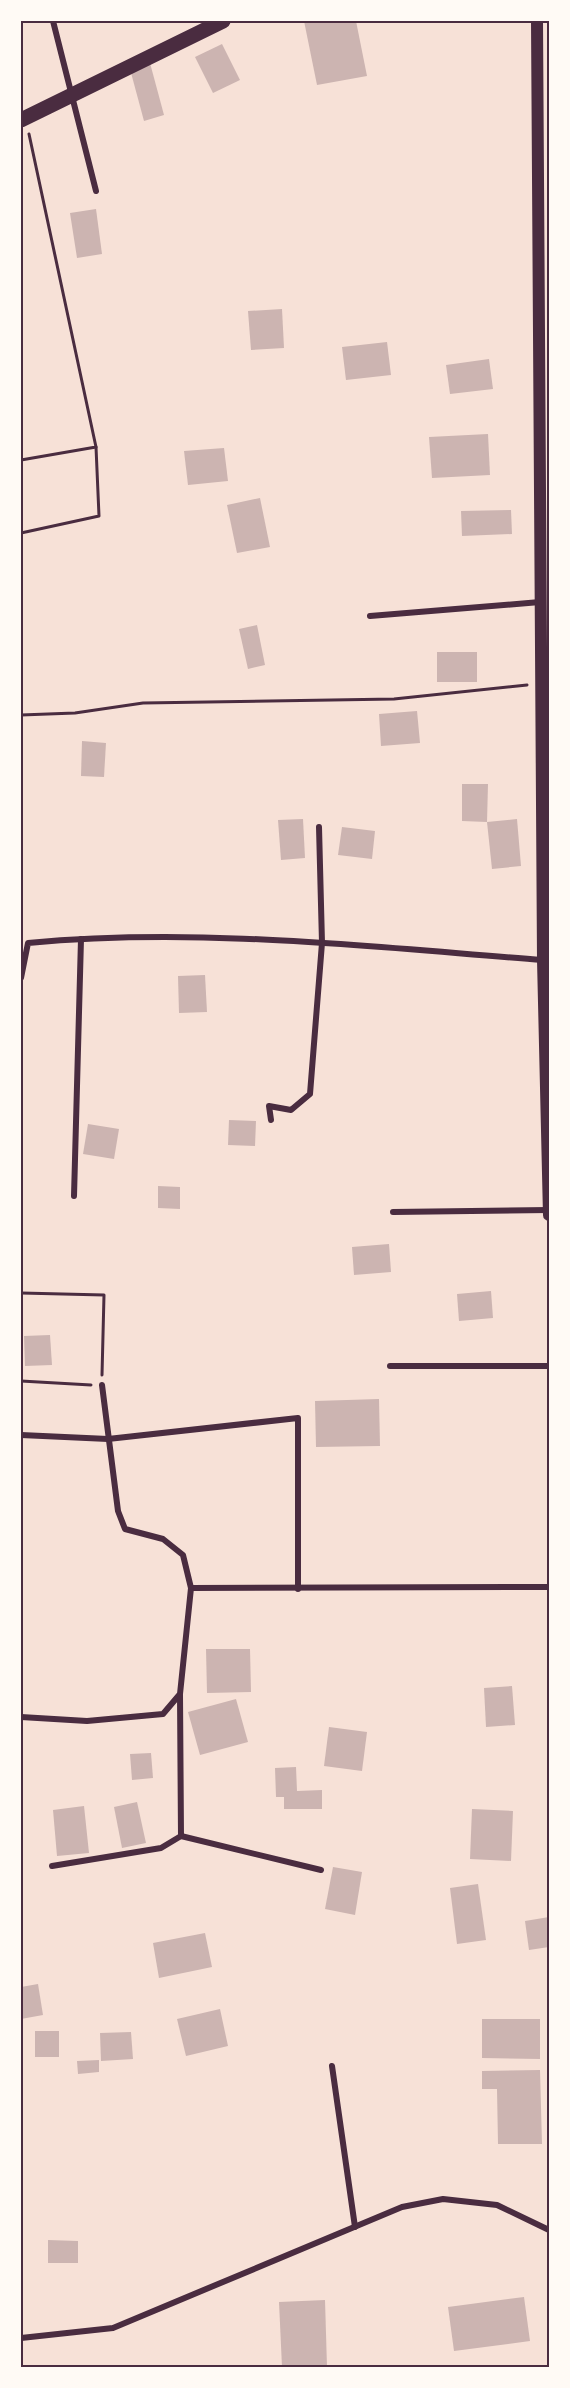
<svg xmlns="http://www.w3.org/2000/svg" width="570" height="2388" viewBox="0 0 570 2388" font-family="'Open Sans',sans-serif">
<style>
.building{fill:#ccb4b1}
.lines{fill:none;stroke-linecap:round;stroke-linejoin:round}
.path{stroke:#4a2c40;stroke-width:3}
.minor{stroke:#4a2c40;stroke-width:6}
.secondary{stroke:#4a2c40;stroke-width:12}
.primary{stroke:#4a2c40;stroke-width:15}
.neatline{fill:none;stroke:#4a2c40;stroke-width:2}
</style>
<rect width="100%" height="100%" fill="#f7e1d7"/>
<g class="building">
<path d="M304,21H356L367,76L317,85Z"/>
<path d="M222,44L240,80L213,93L195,57Z"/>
<path d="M150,63L164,115L144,121L130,69Z"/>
<path d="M96,209L102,254L77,258L70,213Z"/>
<path d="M282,309L284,348L251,350L248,311Z"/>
<path d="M387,342L391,375L346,380L342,347Z"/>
<path d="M489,359L493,389L450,394L446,365Z"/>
<path d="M488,434L490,475L432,478L429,437Z"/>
<path d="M224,448L228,481L188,485L184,451Z"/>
<path d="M260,498L270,547L237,553L227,505Z"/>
<path d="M511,510L512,534L462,536L461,511Z"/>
<path d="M257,625L265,665L248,669L239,629Z"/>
<rect x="437" y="652" width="40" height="30"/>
<path d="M417,711L420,743L381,746L379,714Z"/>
<path d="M82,741L106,743L104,777L81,776Z"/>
<path d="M462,784H488L487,822L462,821Z"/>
<path d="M303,819L305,858L281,860L278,820Z"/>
<path d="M517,819L521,866L492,869L487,822Z"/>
<path d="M342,827L375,831L372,859L338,855Z"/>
<path d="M205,975L207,1012L179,1013L178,976Z"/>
<path d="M229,1120L256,1121L255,1146L228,1145Z"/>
<path d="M88,1124L119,1129L114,1159L83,1154Z"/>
<path d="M158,1186L180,1187V1209L158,1208Z"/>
<path d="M389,1244L391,1272L354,1275L352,1247Z"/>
<path d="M491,1291L493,1318L459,1321L457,1294Z"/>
<path d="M50,1335L52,1365L25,1366L24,1336Z"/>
<path d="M379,1399L380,1446L316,1447L315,1401Z"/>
<path d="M206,1649H250L251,1692L207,1693Z"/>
<path d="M512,1686L515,1725L486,1727L484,1688Z"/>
<path d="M236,1699L248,1742L200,1755L188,1712Z"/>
<path d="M329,1727L367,1732L362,1771L324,1766Z"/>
<path d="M151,1753L153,1778L132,1780L130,1754Z"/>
<path d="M296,1767L297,1791L322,1790V1809H284V1797H276L275,1768Z"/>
<path d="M137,1802L146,1843L122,1848L114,1807Z"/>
<path d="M84,1806L89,1853L57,1856L53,1810Z"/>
<path d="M472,1809L513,1811L511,1861L470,1859Z"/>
<path d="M333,1867L362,1872L355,1915L325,1909Z"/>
<path d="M478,1884L486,1940L457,1944L450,1888Z"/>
<path d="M549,1917V1947L529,1950L525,1921Z"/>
<path d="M205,1933L212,1967L159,1978L153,1943Z"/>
<path d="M38,1984L43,2015L21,2019V1987Z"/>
<path d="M220,2009L228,2046L186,2056L177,2019Z"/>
<path d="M482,2019H540V2059L482,2058Z"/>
<rect x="35" y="2031" width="24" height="26"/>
<path d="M131,2032L133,2059L101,2061L100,2033Z"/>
<path d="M99,2060V2072L78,2074L77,2061Z"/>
<path d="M540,2070L542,2144H498L497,2089H482V2071Z"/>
<path d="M48,2240L78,2241V2263H48Z"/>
<path d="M524,2297L530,2341L454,2351L448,2307Z"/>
<path d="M325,2300L327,2367H282L279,2302Z"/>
</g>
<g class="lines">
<g class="path">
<path d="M21,460L96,447L29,134"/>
<path d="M21,533L99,516L96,447"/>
<path d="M21,715L75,713L143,703L394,699L527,685"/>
<path d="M21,1293L104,1295L102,1375"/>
<path d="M21,1381L91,1385"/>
</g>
<g class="minor">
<path d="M53,21L96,191"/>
<path d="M370,616L540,602"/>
<path d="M21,978L28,943C200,927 371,947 543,960"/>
<path d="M271,1120L269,1106L291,1110L310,1094L322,943L319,827"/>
<path d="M74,1196L81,939"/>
<path d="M393,1212L549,1210"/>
<path d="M390,1366H549"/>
<path d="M21,1435L108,1439L298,1418V1589"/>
<path d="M191,1588L549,1587"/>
<path d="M21,1717L87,1721L163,1714L180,1694L191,1588L183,1555L163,1539L125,1529L118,1511L102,1385"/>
<path d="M181,1836L321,1870"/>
<path d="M52,1866L161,1848L181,1836L180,1695"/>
<path d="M332,2066L355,2227"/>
<path d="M21,2338L113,2328L402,2207L443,2199L497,2205L549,2230"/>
</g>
<path class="secondary" d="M537,21L543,960L549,1215"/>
<path class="primary" d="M21,120L223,21"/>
</g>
<rect width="570" height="2388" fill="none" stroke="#fffaf5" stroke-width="45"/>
<rect x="22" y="22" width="526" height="2344" class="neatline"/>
</svg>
